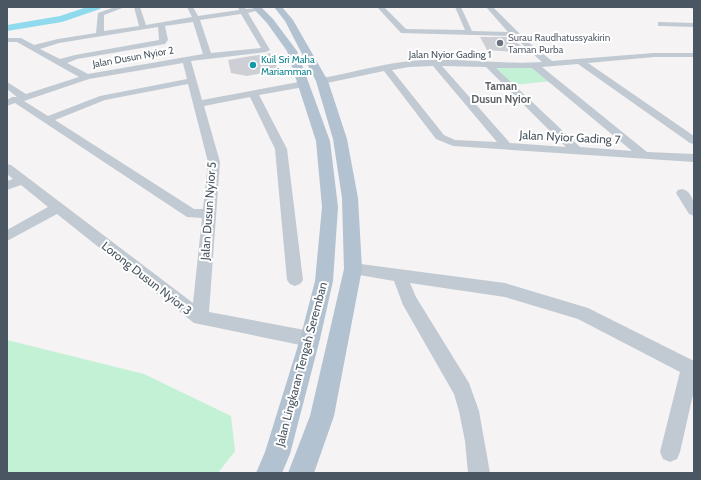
<svg xmlns="http://www.w3.org/2000/svg" width="701" height="480" viewBox="0 0 701 480" font-family="Cabin,sans-serif">
<style>
.green{fill:#c3f1d5}
.lines{fill:none;stroke-linecap:round;stroke-linejoin:round}
.river{fill:#90daee;fill-rule:evenodd}
.building{fill:#cdcfd5}
.minor{fill:#c1cad2;fill-rule:evenodd}
.major{fill:#b3c2d1;fill-rule:evenodd}
.worship-dot{fill:#6b7280;stroke:#fff;stroke-width:1.5}
.culture-dot{fill:#0f9aa8;stroke:#fff;stroke-width:1.5}
.labels{text-anchor:middle;dominant-baseline:central;stroke-width:4;stroke-linejoin:round;paint-order:stroke}
.far-worship-label{font-size:10px;fill:#5b616d;stroke:#fff;text-anchor:start}
.far-street-label{font-size:10px;fill:#4a5661;stroke:#fff}
.far-culture-label{font-size:10px;fill:#0d838f;stroke:#fff;text-anchor:start}
.far-neighbourhood-label{font-size:11px;font-weight:bold;fill:#5f6368;stroke:#fff}
.street-label{font-size:12px;fill:#4a5661;stroke:#fff}
</style>
<rect width="100%" height="100%" fill="#f5f3f3"/>
<g class="green">
<path d="M535,67L552,81L513,85L495,68Z"/>
<path d="M7,340L144,374L231,416L235,451L218,473H7Z"/>
</g>
<g class="lines">
<path class="river" d="M87,7H102L100,9L62,22L7,31V25L60,16Z"/>
</g>
<g class="building">
<path d="M480,37H512L528,53L487,50Z"/>
<path d="M270,53L279,70L247,76L231,73L228,60Z"/>
</g>
<g class="lines">
<g class="minor">
<path d="M115,7H125L104,15V31L139,26L134,7H140L146,25L192,17L187,7H193L198,16L239,10L238,7H244L246,9L260,8V10L248,13L270,50L266,52L191,61L202,100L304,81L309,84L304,87L259,95L287,149L303,280L300,284L295,286L290,284L287,280L275,149L250,97L204,106L220,162L209,312L310,331L316,333L319,339L316,345L310,347L194,323L57,214L7,241V230L48,207L21,185L7,190V181L13,179L7,174V164L11,165L193,303L202,218L187,217L15,103L7,106V100L12,97H17L7,89V82L26,94L79,77L17,42H7V38H21L34,45L58,39L96,33L98,13ZM241,14L261,48L211,53L200,20ZM193,22L203,54L88,74L67,63L77,59L165,44L168,40L165,26ZM158,27L159,40L75,55L60,59L40,49L59,43ZM183,63L187,79L100,96L48,116L24,101L89,79ZM188,84L208,162L203,209H194L55,120L105,100Z"/>
<path d="M377,7H384L406,29L465,30L455,7H461L472,31L508,32L486,7H493L528,42L552,61L654,53H694V57H654L588,63L694,136V144L690,143L578,64L542,67L647,152L694,154V162L453,146L436,139L384,71L322,84L319,83L317,81L319,79L322,78C351,73 380,64 410,61C454,57 498,65 542,62L513,36L401,33ZM433,66L497,142L455,140L444,135L392,70L409,67ZM442,66L486,67L566,147L510,143ZM496,68H532L632,151L580,147Z"/>
<path d="M689,7H694V9L690,8Z"/>
<path d="M658,22L694,23V27L661,26H658Z"/>
<path d="M682,189C694,192 694,205 694,216L689,214L676,193L678,190Z"/>
<path d="M353,263L505,283L588,308L694,361V390L680,452L677,459L670,462L663,459L660,452L680,372L578,319L505,297L410,283L416,297L469,383L479,411L490,473H468L465,441L459,411L454,394L403,305L394,281L348,273L346,269L348,265Z"/>
</g>
<g class="major">
<path d="M252,7H261L273,19L297,51L330,141L338,207L333,281L320,339L290,454L282,473H256L265,452L300,339L315,281L322,207L316,141L287,51L267,23Z"/>
<path d="M274,7H282L293,20L328,81L347,139L358,198L362,269L334,416L314,473H288L310,416L344,269L342,198L333,139L316,81L285,21Z"/>
</g>
</g>
<circle class="worship-dot" cx="500" cy="43" r="4"/>
<circle class="culture-dot" cx="253" cy="65" r="4"/>
<g class="labels">
<g class="far-worship-label">
<text x="508" y="37">Surau Raudhatussyakirin<tspan x="508" dy="12">Taman Purba</tspan></text>
</g>
<g class="far-street-label">
<text x="450" y="54">Jalan Nyior Gading 1</text>
<text transform="translate(133 57) rotate(-10)">Jalan Dusun Nyior 2</text>
</g>
<g class="far-culture-label">
<text x="261" y="59">Kuil Sri Maha<tspan x="261" dy="12">Mariamman</tspan></text>
</g>
<g class="far-neighbourhood-label">
<text x="501" y="86">Taman<tspan x="501" dy="13">Dusun Nyior</tspan></text>
</g>
<g class="street-label">
<text transform="translate(570 137) rotate(3)">Jalan Nyior Gading 7</text>
<text transform="translate(208 211) rotate(-86)">Jalan Dusun Nyior 5</text>
<text transform="translate(147 278) rotate(38)">Lorong Dusun Nyior 3</text>
<text transform="translate(301 364) rotate(-75)">Jalan Lingkaran Tengah Seremban</text>
</g>
</g>
<rect width="701" height="480" fill="none" stroke="#4a5661" stroke-width="16"/>
</svg>
